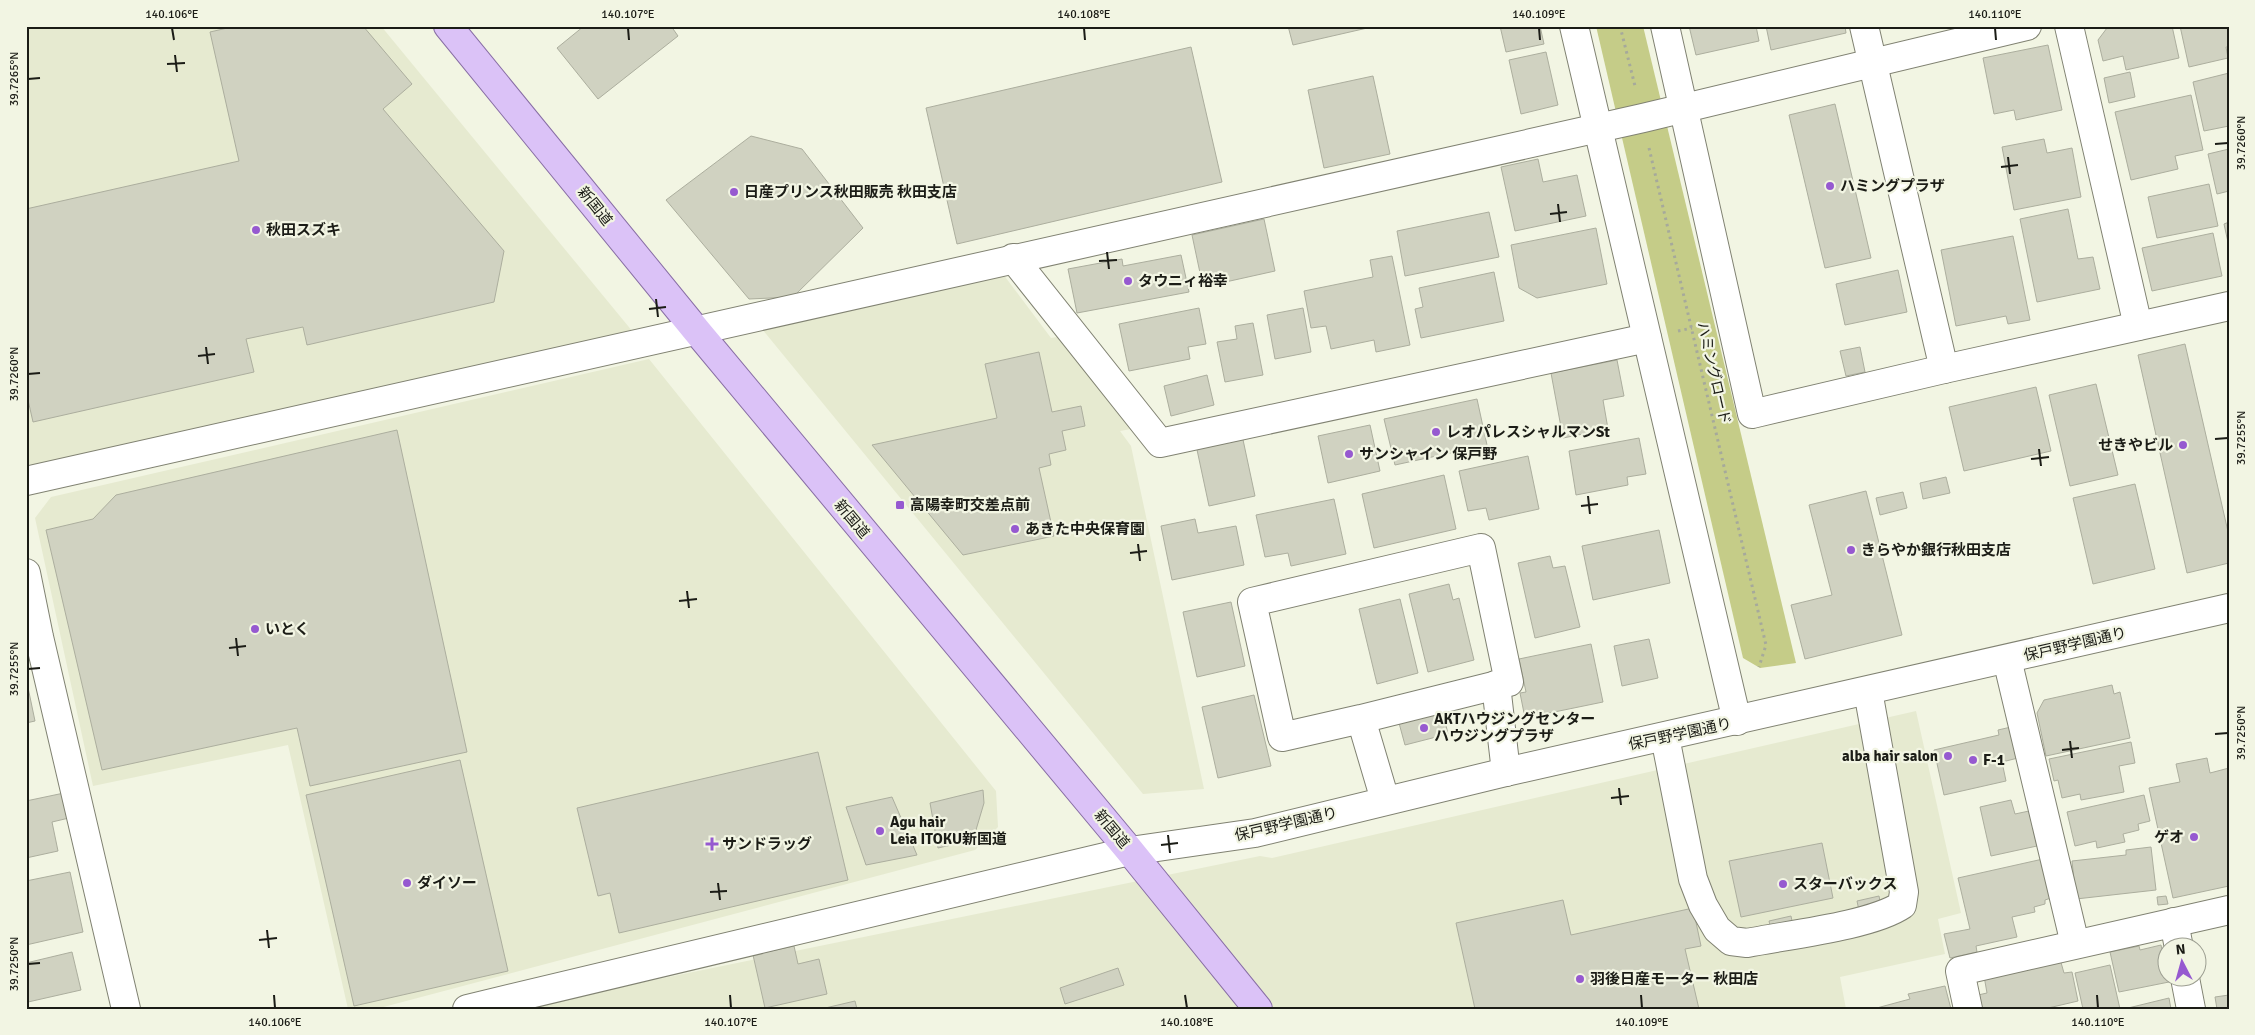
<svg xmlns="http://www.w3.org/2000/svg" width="2255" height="1035" viewBox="0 0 2255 1035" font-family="Signika,'Noto Sans JP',sans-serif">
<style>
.built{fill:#e6ead0}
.green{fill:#c5cc88}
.building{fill:#d0d2c1;stroke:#acae9e}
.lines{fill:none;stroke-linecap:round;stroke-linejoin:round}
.minor-casing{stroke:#808272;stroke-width:30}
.major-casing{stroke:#886ea4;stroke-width:30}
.path{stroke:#a6a99b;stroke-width:3;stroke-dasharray:2.5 4;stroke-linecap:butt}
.minor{stroke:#fff;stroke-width:28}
.major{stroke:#dbc2f7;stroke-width:28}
.ticks{fill:none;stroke:#1b1c16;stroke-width:2}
.poi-dot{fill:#9659d0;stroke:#f2f5e3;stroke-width:2}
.labels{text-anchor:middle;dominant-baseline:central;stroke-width:4.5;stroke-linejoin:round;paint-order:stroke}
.poi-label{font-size:15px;font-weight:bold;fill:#1b1c16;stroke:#f2f5e3;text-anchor:start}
.street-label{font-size:15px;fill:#1b1c16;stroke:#f2f5e3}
.neatline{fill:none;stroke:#1b1c16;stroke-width:2}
.ticks-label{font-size:12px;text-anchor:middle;fill:#1b1c16}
</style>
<rect width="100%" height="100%" fill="#f2f5e3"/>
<g class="built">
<path d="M26,26H381L633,332L37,466L26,463Z"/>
<path d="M997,266L1051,338L1057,337L1131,429L1120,431L1131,446L1204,789L1143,794L757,323Z"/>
<path d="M649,359L996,791L998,827L975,850L376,1009H348L288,745L93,786L35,518L51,497Z"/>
<path d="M1916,711L1961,913L1938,919L1945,954L1840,977L1846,1009H512L1260,856L1272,858Z"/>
</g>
<path class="green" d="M1596,26H1643L1796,663L1760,668L1743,658Z"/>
<g class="building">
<path d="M236,26H363L412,84L383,109L504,251L494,302L307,345L303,327L246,339L254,372L33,422L26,391V209L239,161L210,32Z"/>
<path d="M584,26H671L678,36L598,99L557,48Z"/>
<path d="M1288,26H1376L1293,45Z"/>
<path d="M1500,26H1540L1544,44L1506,52Z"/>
<path d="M1689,26H1756L1759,41L1696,55Z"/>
<path d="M1766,26H1845L1846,33L1771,50Z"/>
<path d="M2116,26H2172L2179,58L2126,70L2123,56L2103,61L2098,40L2107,28Z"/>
<path d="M2180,26H2229V47H2226L2228,58L2189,67Z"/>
<path d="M2048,45L2062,110L2016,120L2014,110L1994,114L1983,58Z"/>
<path d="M1191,47L1222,182L957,244L926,108Z"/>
<path d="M1546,52L1558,105L1521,114L1509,60Z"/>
<path d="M2130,72L2135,97L2109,103L2104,78Z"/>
<path d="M2229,73V126L2204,131L2193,82Z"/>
<path d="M1373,76L1390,154L1324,168L1308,90Z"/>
<path d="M2191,95L2203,150L2175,156L2178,169L2131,180L2115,112Z"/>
<path d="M1835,104L1871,258L1825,268L1789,115Z"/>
<path d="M751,136L802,149L863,228L793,297L749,299L666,200Z"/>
<path d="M2044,139L2047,153L2072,148L2081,197L2014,210L2002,147Z"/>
<path d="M2229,149V191L2217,194L2208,154Z"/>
<path d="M1538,159L1543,182L1577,175L1586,216L1515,231L1501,167Z"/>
<path d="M2209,184L2218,226L2157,238L2148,197Z"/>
<path d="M2068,209L2078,259L2093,257L2100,289L2037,302L2020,219Z"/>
<path d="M1489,212L1499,257L1405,276L1397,231Z"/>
<path d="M1264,219L1275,271L1203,287L1192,235Z"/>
<path d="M2229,222V247L2224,224Z"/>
<path d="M1596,228L1607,284L1537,298L1519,288L1511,245Z"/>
<path d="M2213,233L2222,276L2152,291L2142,248Z"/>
<path d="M2013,236L2030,320L2008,324L2006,316L1956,326L1941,250Z"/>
<path d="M1181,255L1189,292L1077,313L1068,269L1122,259L1123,266Z"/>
<path d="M1392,256L1410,345L1376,352L1374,340L1331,349L1326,326L1311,328L1304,291L1373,277L1370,260Z"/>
<path d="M1898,270L1907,312L1845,325L1836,284Z"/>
<path d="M1494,272L1504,321L1421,338L1415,309L1423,307L1419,288Z"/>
<path d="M1199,308L1206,344L1188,347L1190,359L1129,371L1119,324Z"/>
<path d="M1303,308L1311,352L1275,359L1267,315Z"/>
<path d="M1253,323L1263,375L1225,382L1217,342L1237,339L1235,326Z"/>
<path d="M2185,344L2229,536V563L2187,573L2138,355Z"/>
<path d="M1860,347L1865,372L1846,376L1840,351Z"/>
<path d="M1039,352L1052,412L1081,406L1085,426L1062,431L1066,450L1049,454L1051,465L1039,468L1054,536L963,555L872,445L997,418L985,364Z"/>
<path d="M1617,360L1624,396L1603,400L1608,429L1563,438L1551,373Z"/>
<path d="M1207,375L1214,405L1171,416L1164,386Z"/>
<path d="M2096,384L2118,475L2070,486L2049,395Z"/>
<path d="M2036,387L2051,451L1964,471L1949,407Z"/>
<path d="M1477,399L1487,445L1395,465L1384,419Z"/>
<path d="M1370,425L1380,471L1328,483L1318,436Z"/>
<path d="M397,430L467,752L310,786L297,728L102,770L46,530L93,519L116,495Z"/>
<path d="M1242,435L1255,496L1209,506L1196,445Z"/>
<path d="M1639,438L1646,474L1627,477L1628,485L1576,495L1569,451Z"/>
<path d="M1528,456L1539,509L1489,520L1486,508L1468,511L1459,471Z"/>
<path d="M1444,475L1456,529L1374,548L1362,494Z"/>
<path d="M1946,477L1950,493L1923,499L1920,483Z"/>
<path d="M2135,484L2155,569L2093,584L2073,498Z"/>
<path d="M1866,491L1902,635L1805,659L1791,605L1832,595L1809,505Z"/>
<path d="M1903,492L1907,508L1880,515L1876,498Z"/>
<path d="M1334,499L1346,554L1291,566L1288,553L1265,557L1256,515Z"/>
<path d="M1195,519L1198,533L1236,526L1244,565L1172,580L1161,526Z"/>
<path d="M1659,530L1670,583L1593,600L1582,546Z"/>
<path d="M1550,556L1553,568L1565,566L1580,627L1535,638L1518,563Z"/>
<path d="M1449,584L1453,600L1459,598L1474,660L1428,672L1409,594Z"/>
<path d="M1400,599L1418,673L1377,684L1359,609Z"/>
<path d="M1231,602L1245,666L1197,677L1183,612Z"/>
<path d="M1649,639L1658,678L1622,686L1614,646Z"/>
<path d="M1591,644L1603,702L1525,718L1520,693L1526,692L1519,659Z"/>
<path d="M26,678L35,721L26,723Z"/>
<path d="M2112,685L2114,694L2120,692L2130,738L2046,756L2037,713L2044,700Z"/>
<path d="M1254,695L1271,766L1218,778L1202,707Z"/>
<path d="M1443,712L1448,734L1405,745L1399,723Z"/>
<path d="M2011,727L2018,758L2002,762L2006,781L1944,795L1934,750L1999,735L1998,730Z"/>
<path d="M2131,742L2135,763L2119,766L2124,792L2081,800L2080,794L2062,798L2058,780L2054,781L2049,759Z"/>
<path d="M818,752L848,880L619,933L610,893L598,896L577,808Z"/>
<path d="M2207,758L2210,773L2229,768V886L2173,898L2149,788L2180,782L2176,764Z"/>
<path d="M460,760L508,971L354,1006L306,795Z"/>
<path d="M983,790L984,803L973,840L938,848L930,803Z"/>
<path d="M64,793L69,818L52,822L58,851L26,858V801Z"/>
<path d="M2144,795L2150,821L2138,824L2139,830L2123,834L2125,842L2097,848L2096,841L2075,846L2067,812Z"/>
<path d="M892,797L917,855L866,865L846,807Z"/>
<path d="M2011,800L2015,814L2029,811L2037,846L1991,856L1980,807Z"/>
<path d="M1822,843L1833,898L1741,917L1729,861Z"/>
<path d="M2151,847L2156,890L2076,899L2072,861L2126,855V850Z"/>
<path d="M2043,859L2051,898L2045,900V904L2034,907L2035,912L2012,917L2017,937L1976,946L1977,952L1950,958L1944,934L1970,929L1958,878Z"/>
<path d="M70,872L83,932L26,945V881Z"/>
<path d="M1879,896L1884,921L1862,925L1857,901Z"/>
<path d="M2166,896L2168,904L2158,905L2157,897Z"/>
<path d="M1563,900L1571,935L1693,908L1701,946L1685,949L1699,1009H1475L1456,923Z"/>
<path d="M1791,916L1796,941L1775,946L1769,921Z"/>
<path d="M2161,945L2169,982L2119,992L2110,952L2139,946L2140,950Z"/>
<path d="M794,946L798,964L819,959L827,994L765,1008L753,955Z"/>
<path d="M72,952L81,990L28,1002L26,963Z"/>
<path d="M2060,959L2064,973L2072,972L2078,1001L2044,1009H1981L1978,995L1987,993L1984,976Z"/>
<path d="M2110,965L2120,1009H2083L2075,973Z"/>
<path d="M1118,968L1124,985L1065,1004L1060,988Z"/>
<path d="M1945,986L1951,1009H1873L1910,999L1908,994Z"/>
<path d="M2229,995V1009H2217L2215,997Z"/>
<path d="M2169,998L2171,1009H2124Z"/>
<path d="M855,1001L857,1009H821Z"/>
</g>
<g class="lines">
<g class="minor-casing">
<g id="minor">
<path d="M1574,26L1737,721"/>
<path d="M1665,26L1752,414L1944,369L2229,306"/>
<path d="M1864,26L1944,369"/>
<path d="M2069,26L2138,326"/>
<path d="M1013,258L1160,443L1647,338"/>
<path d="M26,481L1643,118L2027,26"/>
<path d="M26,573L39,637L126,1009"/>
<path d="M2007,659L2075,944"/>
<path d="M1496,685L1506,772"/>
<path d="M1361,719L1509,682L1481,548L1252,602L1282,737L1361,719L1385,800"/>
<path d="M1665,737L1693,879L1703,905L1717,929L1731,941L1747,943C1786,935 1871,926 1902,905L1904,892L1868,691"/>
<path d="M2174,922L2179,948"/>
<path d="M2185,978L2191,1009"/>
<path d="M467,1009L1130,851L1255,833L1506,772L2229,608"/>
<path d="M1968,1009L1960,971L2229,910"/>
</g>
</g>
<g class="major-casing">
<path id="major" d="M448,26L696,330L1130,851L1258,1009"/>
</g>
<g class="path">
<path d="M1620,26L1635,86"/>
<path d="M1649,148L1766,645L1759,667"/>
<path d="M1678,331L1692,328"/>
</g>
<use href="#minor" class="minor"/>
<use href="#major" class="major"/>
</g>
<path class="ticks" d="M172,28L174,40M628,28L629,40M1084,28L1085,40M1539,28L1540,40M1995,28L1996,40M175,55L177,72M167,64L185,63M28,79L40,78M2215,144L2228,143M2008,157L2010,174M2001,167L2018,165M1558,204L1560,222M1550,214L1567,212M1107,252L1109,269M1099,261L1117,260M656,299L658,317M649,309L666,307M206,347L208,364M198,356L215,354M28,374L40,373M2215,439L2228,438M2039,449L2041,466M2031,459L2049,457M1588,496L1590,514M1581,506L1598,504M1138,544L1140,561M1130,553L1147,551M687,591L689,608M679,601L697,599M236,638L238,656M229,648L246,646M28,669L40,668M2215,734L2228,733M2070,741L2072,758M2062,750L2079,748M1619,788L1621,805M1611,798L1629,796M1168,835L1170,853M1161,845L1178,843M718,883L720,900M710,892L727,891M267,930L269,948M259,940L277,938M28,964L40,963M274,995L275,1008M730,995L731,1008M1185,995L1187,1008M1641,995L1642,1008M2097,995L2098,1008"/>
<g class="poi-dot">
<circle cx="1830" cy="186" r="5"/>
<circle cx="734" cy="192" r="5"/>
<circle cx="256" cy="230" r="5"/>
<circle cx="1128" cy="281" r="5"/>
<circle cx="1436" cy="432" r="5"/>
<circle cx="2183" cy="445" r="5"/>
<circle cx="1349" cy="454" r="5"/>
<rect x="895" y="500" width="10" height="10" rx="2.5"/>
<circle cx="1015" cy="529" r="5"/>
<circle cx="1851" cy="550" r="5"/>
<circle cx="255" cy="629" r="5"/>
<circle cx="1424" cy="728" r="5"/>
<circle cx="1948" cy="756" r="5"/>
<circle cx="1973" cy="760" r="5"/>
<circle cx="880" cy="831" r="5"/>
<circle cx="2194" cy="837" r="5"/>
<path d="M709.5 836.5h5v5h5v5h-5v5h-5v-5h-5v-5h5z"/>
<circle cx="407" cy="883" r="5"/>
<circle cx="1783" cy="884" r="5"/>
<circle cx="1580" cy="979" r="5"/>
</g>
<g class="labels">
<g class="poi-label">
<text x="1840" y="186">ハミングプラザ</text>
<text x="744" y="192">日産プリンス秋田販売 秋田支店</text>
<text x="266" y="230">秋田スズキ</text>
<text x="1138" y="281">タウニィ裕幸</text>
<text x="1446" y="432">レオパレスシャルマンSt</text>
<text x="2173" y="445" text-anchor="end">せきやビル</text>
<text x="1359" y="454">サンシャイン 保戸野</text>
<text x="910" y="505">高陽幸町交差点前</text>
<text x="1025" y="529">あきた中央保育園</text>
<text x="1861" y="550">きらやか銀行秋田支店</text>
<text x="265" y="629">いとく</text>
<text x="1434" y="719">AKTハウジングセンター<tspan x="1434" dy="17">ハウジングプラザ</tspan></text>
<text x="1938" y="756" text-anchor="end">alba hair salon</text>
<text x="1983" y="760">F-1</text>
<text x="890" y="822">Agu hair<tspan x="890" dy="17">Leia ITOKU新国道</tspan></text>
<text x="2184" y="837" text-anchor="end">ゲオ</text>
<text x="722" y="844">サンドラッグ</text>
<text x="417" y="883">ダイソー</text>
<text x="1793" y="884">スターバックス</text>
<text x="1590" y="979">羽後日産モーター 秋田店</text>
</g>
<g class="street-label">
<text transform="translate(595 206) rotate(51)">新国道</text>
<text transform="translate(1714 373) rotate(77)">ハミングロード</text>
<text transform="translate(852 519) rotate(50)">新国道</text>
<text transform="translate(2075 644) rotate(-13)">保戸野学園通り</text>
<text transform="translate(1680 734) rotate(-12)">保戸野学園通り</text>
<text transform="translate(1286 824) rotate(-13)">保戸野学園通り</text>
<text transform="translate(1112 829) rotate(50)">新国道</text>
</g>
</g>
<rect width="2255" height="1035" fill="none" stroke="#f2f5e3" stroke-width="55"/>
<g transform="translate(2182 962) rotate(354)"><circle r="24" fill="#f2f5e3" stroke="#9c9e91"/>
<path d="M0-4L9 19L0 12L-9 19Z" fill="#9659d0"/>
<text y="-8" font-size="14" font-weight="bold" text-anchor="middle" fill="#1b1c16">N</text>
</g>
<rect x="28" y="28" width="2200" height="980" class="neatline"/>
<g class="ticks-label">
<text x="172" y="18">140.106°E</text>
<text x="628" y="18">140.107°E</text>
<text x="1084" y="18">140.108°E</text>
<text x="1539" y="18">140.109°E</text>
<text x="1995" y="18">140.110°E</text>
<text transform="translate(14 79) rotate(-90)" y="4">39.7265°N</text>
<text transform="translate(2241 143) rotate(-90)" y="4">39.7260°N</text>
<text transform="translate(14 374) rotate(-90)" y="4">39.7260°N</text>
<text transform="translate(2241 438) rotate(-90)" y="4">39.7255°N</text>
<text transform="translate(14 669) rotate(-90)" y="4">39.7255°N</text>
<text transform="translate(2241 733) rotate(-90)" y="4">39.7250°N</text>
<text transform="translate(14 964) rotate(-90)" y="4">39.7250°N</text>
<text x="275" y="1026">140.106°E</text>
<text x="731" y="1026">140.107°E</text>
<text x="1187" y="1026">140.108°E</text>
<text x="1642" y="1026">140.109°E</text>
<text x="2098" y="1026">140.110°E</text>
</g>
</svg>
